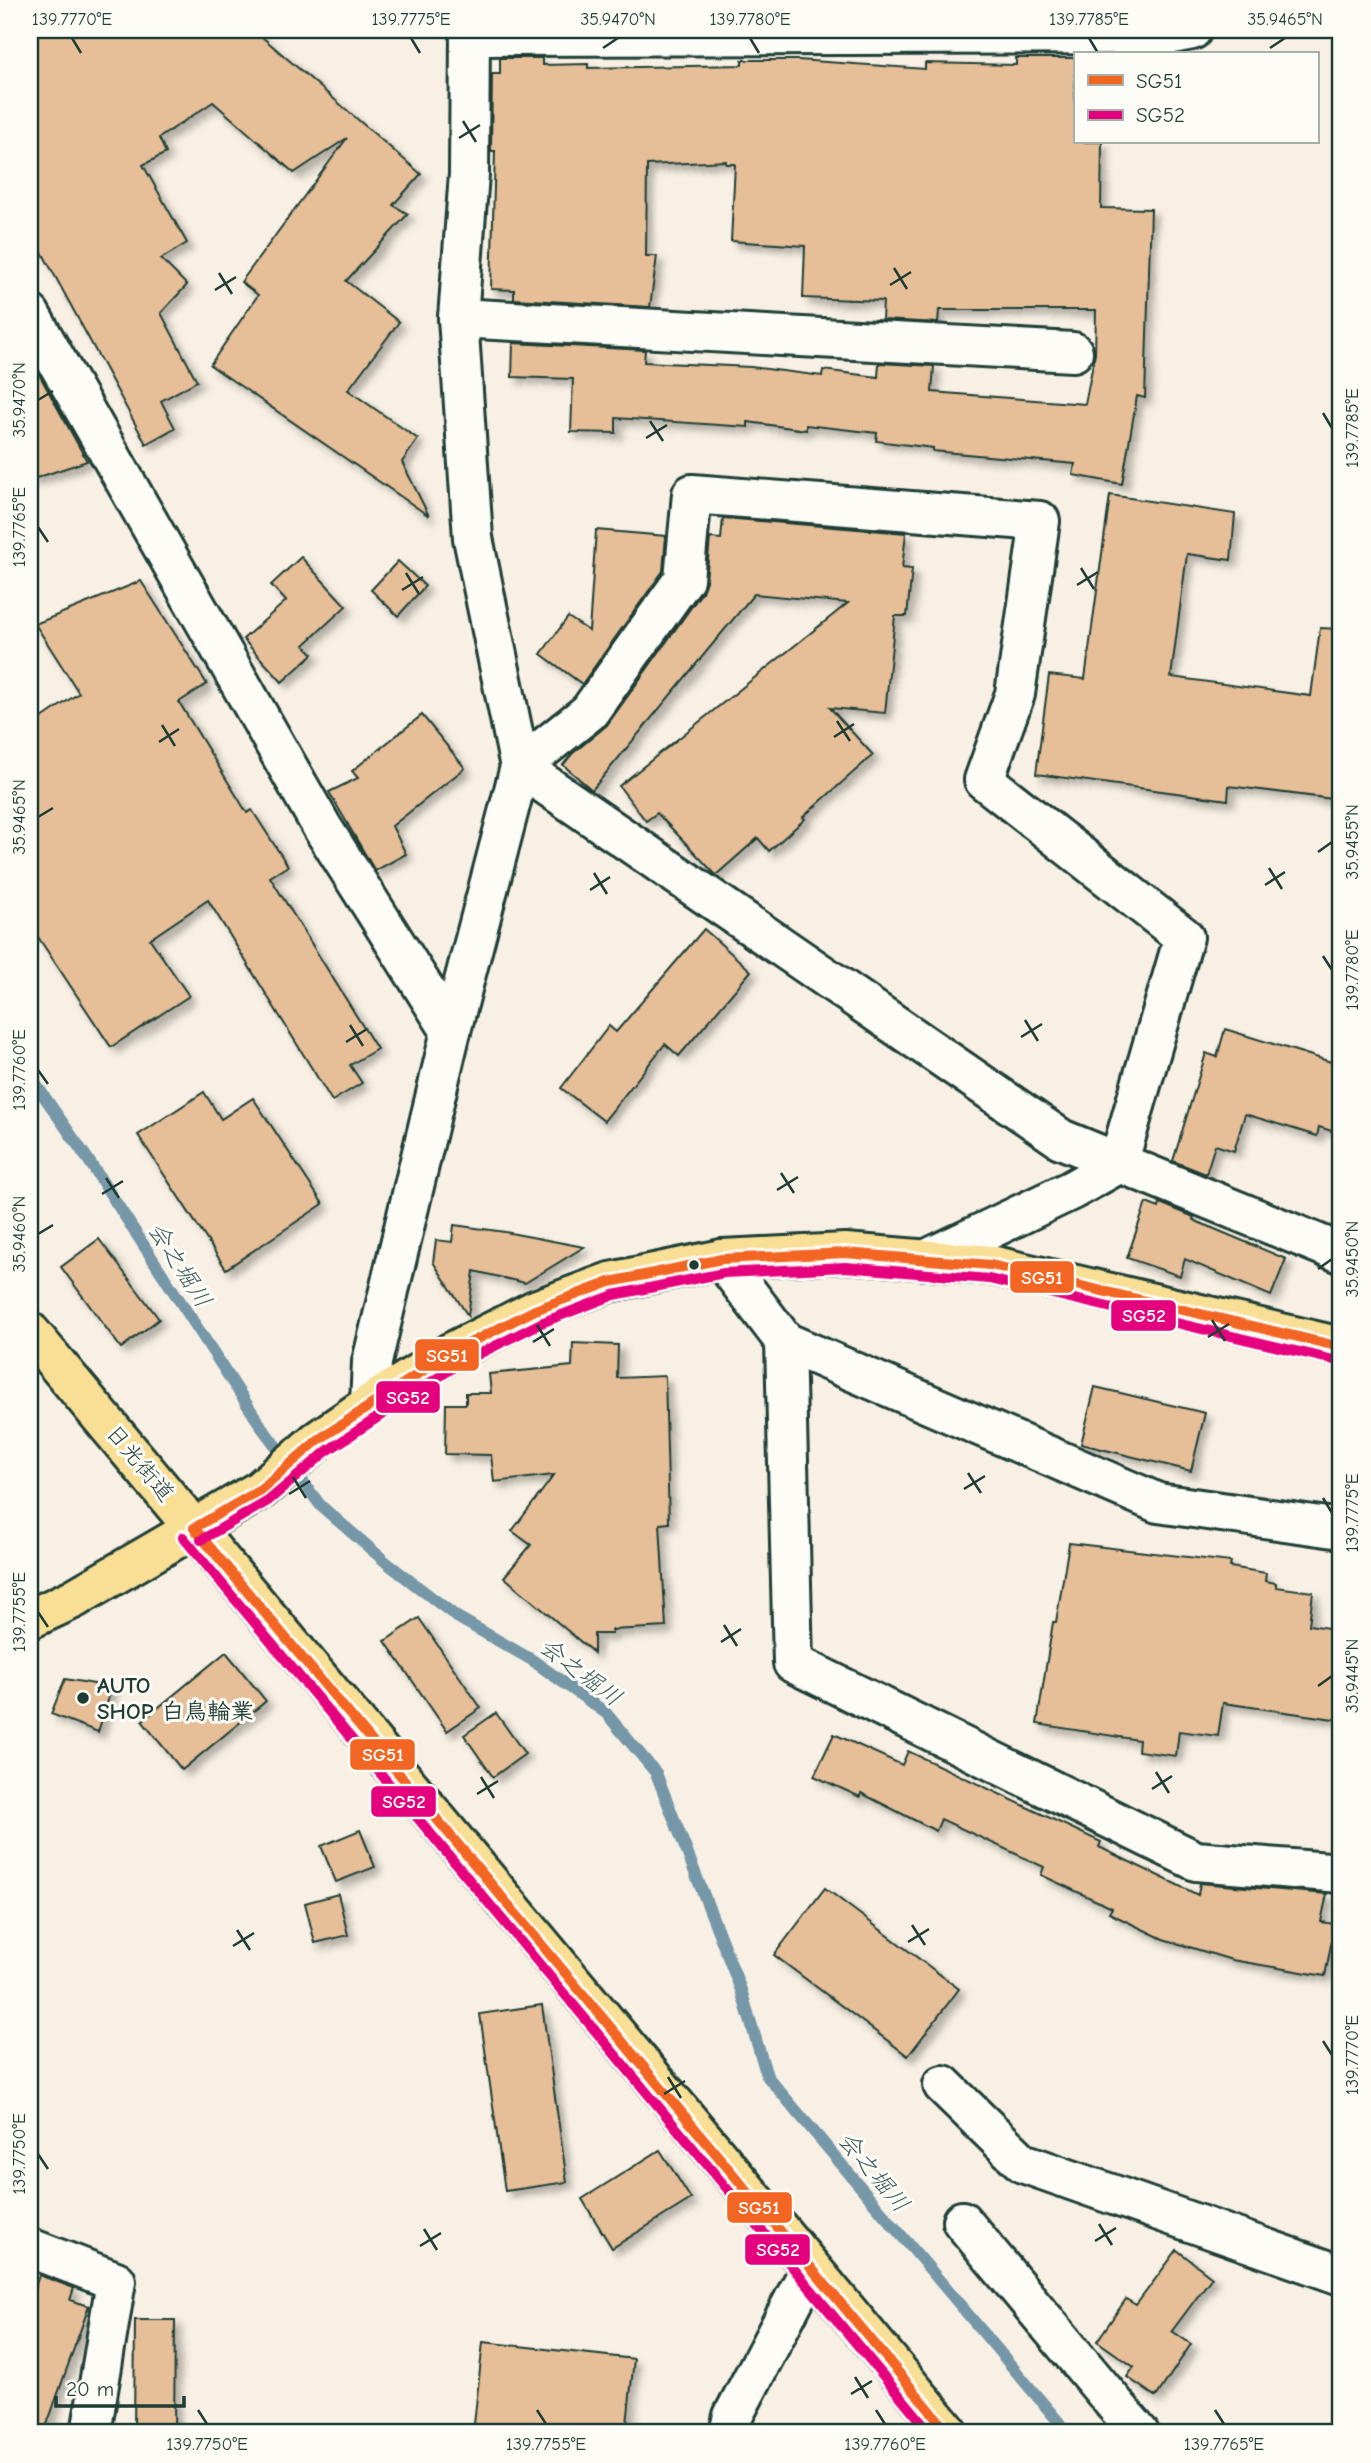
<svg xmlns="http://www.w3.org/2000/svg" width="1371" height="2463" viewBox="0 0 1371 2463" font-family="'Comic Neue','Klee One',sans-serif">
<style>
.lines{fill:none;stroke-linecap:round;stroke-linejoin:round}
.stream{stroke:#7497a8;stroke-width:12}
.building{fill:#e6be97;stroke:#1f3d34;stroke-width:2;filter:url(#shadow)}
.minor-casing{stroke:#1f3d34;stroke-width:44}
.major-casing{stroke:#1f3d34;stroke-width:44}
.highway-casing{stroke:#1f3d34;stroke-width:44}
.minor{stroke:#fdfcf7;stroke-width:38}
.major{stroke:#f9df96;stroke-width:38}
.highway{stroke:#f9df96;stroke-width:38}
.bus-1-casing{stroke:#fdfcf7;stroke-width:16}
.bus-2-casing{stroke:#fdfcf7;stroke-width:16}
.bus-1{stroke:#f26522;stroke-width:10}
.bus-2{stroke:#e5007d;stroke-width:10}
.ticks{fill:none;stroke:#1f3d34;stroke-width:2.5}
.bus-dot{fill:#1f3d34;stroke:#fdfcf7;stroke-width:2.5}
.labels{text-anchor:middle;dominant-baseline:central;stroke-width:6;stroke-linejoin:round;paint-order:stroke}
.street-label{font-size:23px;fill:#1f3d34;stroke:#fdfcf7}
.poi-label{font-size:23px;font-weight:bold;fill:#1f3d34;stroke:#fdfcf7;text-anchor:start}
.water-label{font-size:24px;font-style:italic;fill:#3b5b5b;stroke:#fdfcf7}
.line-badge{stroke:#fdfcf7;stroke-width:2.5}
.badge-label{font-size:19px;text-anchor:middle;font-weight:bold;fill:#fff}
.neatline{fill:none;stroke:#1f3d34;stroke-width:2.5}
.ticks-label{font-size:18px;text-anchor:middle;fill:#1f3d34}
</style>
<defs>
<filter id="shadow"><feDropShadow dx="6" dy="6" stdDeviation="3.5" flood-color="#0004"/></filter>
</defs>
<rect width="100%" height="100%" fill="#f8f0e4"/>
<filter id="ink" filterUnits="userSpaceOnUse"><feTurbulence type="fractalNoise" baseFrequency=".0143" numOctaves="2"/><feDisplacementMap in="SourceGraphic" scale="14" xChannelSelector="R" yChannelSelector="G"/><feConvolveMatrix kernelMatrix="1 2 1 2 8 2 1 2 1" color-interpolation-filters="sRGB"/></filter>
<g filter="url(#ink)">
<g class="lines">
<path class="stream" d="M30,1076L87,1158L263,1429L321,1506L387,1563L457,1617L532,1660L606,1713L656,1773L741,1990L767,2076L1068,2433"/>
</g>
<g class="building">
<path d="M30,30H254L421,174L393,205L408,214L346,281L399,322L348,390L418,439L402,462L429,516L210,365L258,295L241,282L347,138L294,173L213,102L159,138L166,153L143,165L187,243L161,259L187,285L161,313L197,381L161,401L175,428L146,444L30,230Z"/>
<path d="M500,58H542V65L588,64V68L742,65V60H798L925,69V63L1016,65V58H1075V142H1102L1101,208L1151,209L1145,398L1137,396L1122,484L1073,475L1075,464L933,451V448L876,441L877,433L806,425V430L748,422V427L616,418V433L571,432L573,379L512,377L513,343L645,350L644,362L751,367L822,376L823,370L878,377L879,363L934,366L932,392L1085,404L1095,354L1096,310H939L938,323L882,320L883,301L803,298L805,246L731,241L735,164H726V161L647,165L646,256H657L650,307L514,299V290L491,289L495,151H491L492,74H500Z"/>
<path d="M30,358L87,461L30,480Z"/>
<path d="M1110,495L1235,514L1231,560L1187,554L1171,677L1311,696L1320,628L1341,629V800L1229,786L1228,800L1036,774L1049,675L1085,679Z"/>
<path d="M723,518L906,533L902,568L912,569L907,616H895L885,713L830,708L873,755L803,817L805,819L769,851L758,838L716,875L657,813L646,821L619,786L848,603L754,594L592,790L563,765L572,754L607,725L702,592L706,581L710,538L721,539Z"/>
<path d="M596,530L666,536L663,571L582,684L541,654L568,617L589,631Z"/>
<path d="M301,557L346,606L304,645L313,654L282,682L243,639L286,601L271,585Z"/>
<path d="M398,561L425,586L398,616L371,590Z"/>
<path d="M141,581L207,684L179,702L247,813L252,810L288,866L270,877L377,1049L350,1065L362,1083L332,1101L208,900L150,939L189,996L111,1047L30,925V726L79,693L35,624Z"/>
<path d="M422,715L465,768L392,826L406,854L375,871L329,792L358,778L352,771Z"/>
<path d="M704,929L751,971L679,1056L665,1044L604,1121L561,1088L609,1026L616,1032Z"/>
<path d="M1225,1029L1341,1065V1111L1335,1132L1319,1127L1317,1136L1245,1114L1234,1151L1215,1145L1206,1174L1173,1161L1206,1053L1217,1057Z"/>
<path d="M204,1092L221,1119L253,1098L323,1204L226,1269L138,1135Z"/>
<path d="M1146,1203L1159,1208L1160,1203L1194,1217L1193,1219L1198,1222L1286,1259L1271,1296L1185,1259L1180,1276L1127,1258Z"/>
<path d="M454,1225L505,1232L584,1247L525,1283L474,1271L468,1316L433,1262L436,1240L452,1242Z"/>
<path d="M99,1239L159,1319L121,1348L61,1267Z"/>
<path d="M573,1343L618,1345L617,1378L665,1376L669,1523L660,1524L666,1627L612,1630V1634H594V1653L504,1577L531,1545L512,1531L554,1475L494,1482L491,1455L445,1454L446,1404H466V1393H491L489,1374L572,1366Z"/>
<path d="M1095,1387L1205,1413L1191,1471L1081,1444Z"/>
<path d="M1069,1543L1231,1562L1230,1567L1266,1573L1265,1581L1276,1583V1587L1313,1592L1309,1625L1341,1630V1720L1223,1703L1218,1736L1179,1731L1176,1756L1138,1751L1139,1740L1037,1724L1053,1622H1056Z"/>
<path d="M419,1618L481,1708L447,1731L385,1641Z"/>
<path d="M226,1652L266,1701L182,1770L142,1721Z"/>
<path d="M65,1679L112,1687L98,1732L51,1714Z"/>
<path d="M496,1713L525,1754L493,1777L464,1735Z"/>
<path d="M834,1734L902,1765L908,1751L1101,1842L1099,1847L1198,1895L1200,1883L1327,1894L1321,1922L1335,1924L1325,1976L1232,1960L1163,1939L1109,1913L1112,1908L1041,1875L1044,1867L941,1819L936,1831L861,1793L860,1797L814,1776Z"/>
<path d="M360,1830L375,1867L336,1882L321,1846Z"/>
<path d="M825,1888L959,1989L908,2056L774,1955Z"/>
<path d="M338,1894L348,1935L315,1943L305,1903Z"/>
<path d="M542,2005L567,2182L505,2191L480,2014Z"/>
<path d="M660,2150L691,2199L612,2248L582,2199Z"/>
<path d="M1177,2250L1212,2277L1172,2331L1191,2344L1156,2397L1127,2377L1134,2367L1097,2341L1126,2299L1136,2305Z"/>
<path d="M39,2275L74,2288L70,2300L89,2306L44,2433H30V2304Z"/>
<path d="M135,2320H175L174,2433H134Z"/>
<path d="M483,2342L634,2359L626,2433H473Z"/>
</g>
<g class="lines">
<g class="minor-casing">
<g id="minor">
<path d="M470,36L1172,34L1192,30"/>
<path d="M30,314L322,827L451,1031"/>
<path d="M458,318L1073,352"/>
<path d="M722,1259L785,1342L1158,1503L1341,1529"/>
<path d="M925,1260L1072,1190L1118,1164L1184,937L984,780L1015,694L1040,521L692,494L684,579L589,712L520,767L1061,1139L1341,1253"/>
<path d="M785,1342L793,1663L1196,1861L1341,1873"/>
<path d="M370,1404L372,1362L451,1031L520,767L473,538L458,318L469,174L470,30"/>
<path d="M943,2085L1023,2163L1341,2275"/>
<path d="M962,2221L1139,2433"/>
<path d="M30,2248L116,2281L91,2433"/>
<path d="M729,2433L733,2416L810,2269"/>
</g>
</g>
<g class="major-casing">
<path id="major" d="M30,1619L73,1599L260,1490L318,1440L370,1404L450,1353L535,1310L610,1282L722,1259L845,1253L991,1265L1341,1347"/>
</g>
<g class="highway-casing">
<path id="highway" d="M30,1332L949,2433"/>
</g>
<use href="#minor" class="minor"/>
<use href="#major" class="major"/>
<use href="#highway" class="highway"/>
<g class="bus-1-casing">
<g id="bus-1">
<path d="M194,1528L260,1490L318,1440L450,1353L535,1310L610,1282L722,1259L845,1253L991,1265L1341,1347"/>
<path d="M194,1528C446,1829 695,2133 949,2433"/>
</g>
</g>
<g class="bus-2-casing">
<g id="bus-2">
<path d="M183,1537L931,2433"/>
<path d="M201,1540L268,1501L327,1451L457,1365L541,1323L614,1295L724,1273L845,1267L989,1279L1338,1361"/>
</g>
</g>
<use href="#bus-1" class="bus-1"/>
<use href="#bus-2" class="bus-2"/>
</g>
</g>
<path class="ticks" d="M72,38L81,53M411,38L420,53M750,38L759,53M1089,38L1098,53M603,48L618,38M1270,48L1285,38M463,121L476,142M459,138L480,125M894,268L907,289M219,273L232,294M890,285L911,272M215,290L236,277M38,400L53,391M1323,413L1332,428M650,421L663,441M646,438L667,425M38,527L48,542M1081,568L1094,589M406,573L419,594M1077,585L1098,572M402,590L423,577M837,721L850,741M162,725L175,746M834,737L854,724M159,742L179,729M38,817L53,808M1318,852L1332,842M1269,868L1282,889M594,873L607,894M1265,885L1285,872M590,890L610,877M1323,956L1332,970M1025,1020L1038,1041M350,1025L363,1046M1021,1037L1042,1024M346,1042L367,1029M38,1070L48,1084M781,1173L794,1193M106,1178L119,1198M777,1190L798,1177M102,1194L123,1181M38,1234L53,1225M1318,1269L1332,1259M1212,1320L1225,1341M537,1325L550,1346M1208,1337L1229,1324M533,1342L554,1329M968,1473L981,1493M293,1477L306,1498M964,1489L985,1476M289,1494L310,1481M1323,1498L1332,1513M38,1612L48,1627M724,1625L737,1646M721,1642L741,1629M1318,1686L1332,1676M1156,1772L1169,1793M481,1777L494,1798M1152,1789L1172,1776M477,1794L498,1781M912,1925L925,1945M237,1930L250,1950M908,1942L929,1929M233,1946L254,1933M1323,2041L1332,2055M668,2077L681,2098M664,2094L685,2081M38,2154L48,2169M1099,2224L1112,2245M424,2229L437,2250M1095,2241L1116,2228M420,2246L441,2233M855,2377L868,2398M851,2394L872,2381M198,2410L207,2424M537,2410L546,2424M876,2410L885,2424M1215,2410L1224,2424"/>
<g class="bus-dot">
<circle cx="694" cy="1265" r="6"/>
<circle cx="83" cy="1698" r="7"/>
</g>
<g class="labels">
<g class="street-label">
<text transform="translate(140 1463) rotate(50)">日光街道</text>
</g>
<g class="poi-label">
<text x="97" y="1685">AUTO<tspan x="97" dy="26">SHOP 白鳥輪業</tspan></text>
</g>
<g class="water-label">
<text transform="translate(180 1265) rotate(57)">会之堀川</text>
<text transform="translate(581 1672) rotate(37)">会之堀川</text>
<text transform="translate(874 2172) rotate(50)">会之堀川</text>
</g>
</g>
<g class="line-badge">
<rect x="1009" y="1260" width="66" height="34" rx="7" fill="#f26522"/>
<rect x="1110" y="1299" width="67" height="33" rx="7" fill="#e5007d"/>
<rect x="414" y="1338" width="66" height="34" rx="7" fill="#f26522"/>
<rect x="375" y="1380" width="66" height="34" rx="7" fill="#e5007d"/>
<rect x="349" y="1738" width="67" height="33" rx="7" fill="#f26522"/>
<rect x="370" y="1785" width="67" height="33" rx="7" fill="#e5007d"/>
<rect x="726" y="2191" width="67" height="33" rx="7" fill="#f26522"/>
<rect x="744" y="2233" width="67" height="33" rx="7" fill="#e5007d"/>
</g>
<g class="badge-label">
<text x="1042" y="1284">SG51</text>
<text x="1144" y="1322">SG52</text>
<text x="447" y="1362">SG51</text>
<text x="408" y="1404">SG52</text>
<text x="383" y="1761">SG51</text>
<text x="404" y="1808">SG52</text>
<text x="759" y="2214">SG51</text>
<text x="778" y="2256">SG52</text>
</g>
<rect width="1371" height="2463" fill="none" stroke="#fdfcf7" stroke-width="77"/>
<rect x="1074" y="52" width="245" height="91" fill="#fdfcf7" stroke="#a4b0a9" stroke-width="2"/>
<rect x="1088" y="75" width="35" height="10" fill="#f26522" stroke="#a4b0a9" stroke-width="2"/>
<text x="1136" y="88" font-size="21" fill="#1f3d34">SG51</text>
<rect x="1088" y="110" width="35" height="10" fill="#e5007d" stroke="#a4b0a9" stroke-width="2"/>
<text x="1136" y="122" font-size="21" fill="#1f3d34">SG52</text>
<path d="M56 2396v10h128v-10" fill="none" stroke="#1f3d34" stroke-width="3.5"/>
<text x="66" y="2396" font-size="21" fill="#1f3d34" stroke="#fdfcf7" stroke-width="5" paint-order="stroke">20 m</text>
<rect x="38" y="38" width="1294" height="2386" class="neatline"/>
<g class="ticks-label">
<text x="72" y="25">139.7770°E</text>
<text x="411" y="25">139.7775°E</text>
<text x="618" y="25">35.9470°N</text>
<text x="750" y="25">139.7780°E</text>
<text x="1089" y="25">139.7785°E</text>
<text x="1285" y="25">35.9465°N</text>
<text transform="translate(19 400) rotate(-90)" y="6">35.9470°N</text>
<text transform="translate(1352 428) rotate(-90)" y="6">139.7785°E</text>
<text transform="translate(19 527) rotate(-90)" y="6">139.7765°E</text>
<text transform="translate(19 817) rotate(-90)" y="6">35.9465°N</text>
<text transform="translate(1352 842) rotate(-90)" y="6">35.9455°N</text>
<text transform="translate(1352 970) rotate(-90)" y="6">139.7780°E</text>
<text transform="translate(19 1070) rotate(-90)" y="6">139.7760°E</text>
<text transform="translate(19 1234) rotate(-90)" y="6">35.9460°N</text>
<text transform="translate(1352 1259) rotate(-90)" y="6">35.9450°N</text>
<text transform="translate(1352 1513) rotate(-90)" y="6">139.7775°E</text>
<text transform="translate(19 1612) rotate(-90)" y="6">139.7755°E</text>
<text transform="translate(1352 1676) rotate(-90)" y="6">35.9445°N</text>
<text transform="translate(1352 2055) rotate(-90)" y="6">139.7770°E</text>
<text transform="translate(19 2154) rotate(-90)" y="6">139.7750°E</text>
<text x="207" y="2450">139.7750°E</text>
<text x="546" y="2450">139.7755°E</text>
<text x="885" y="2450">139.7760°E</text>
<text x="1224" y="2450">139.7765°E</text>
</g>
</svg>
